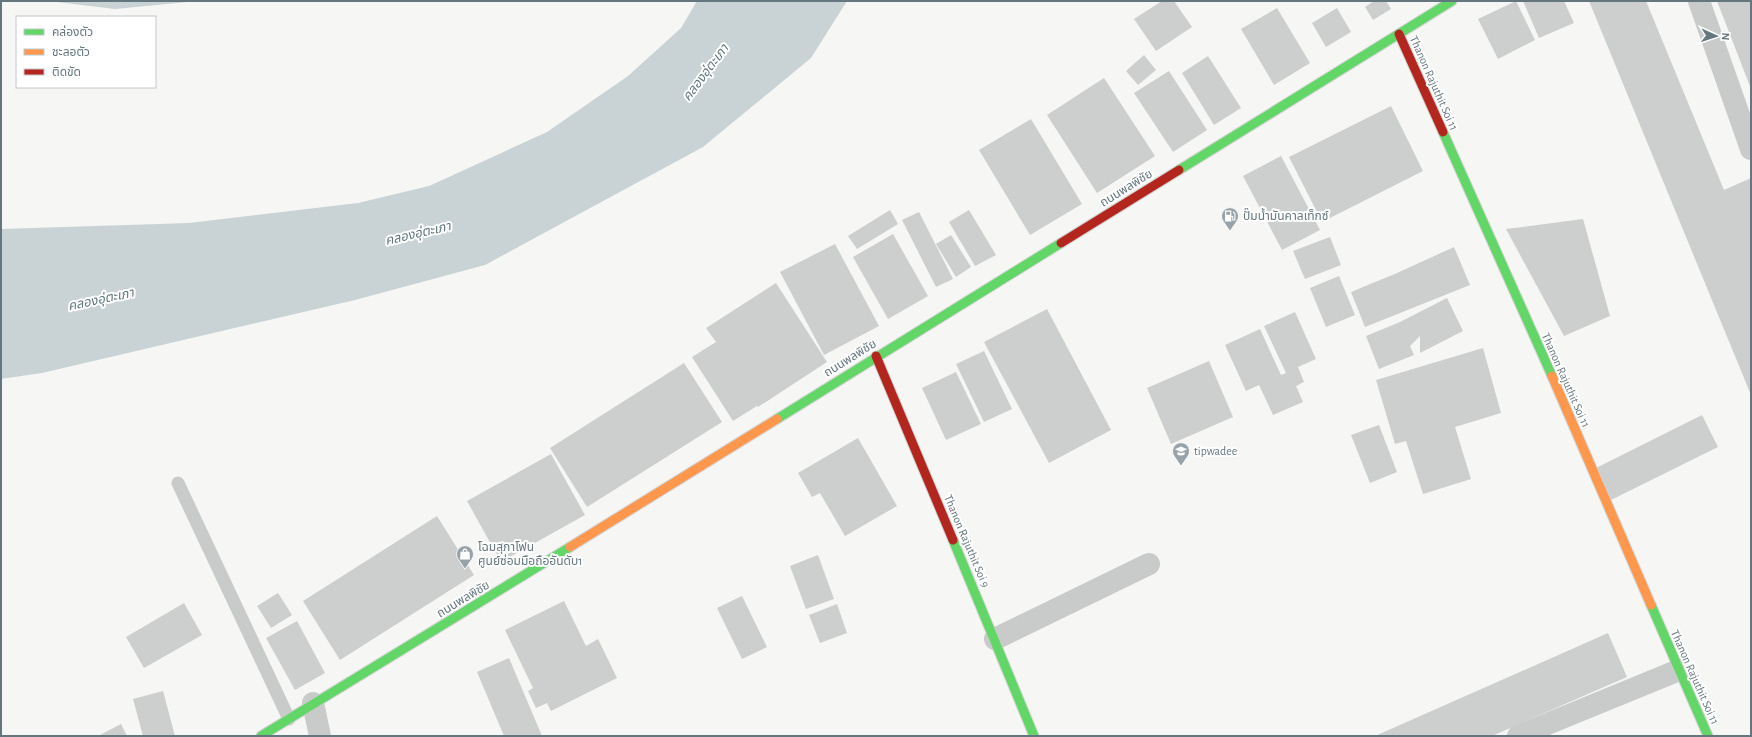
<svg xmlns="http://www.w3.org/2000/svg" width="1752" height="737" viewBox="0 0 1752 737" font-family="'Alegreya Sans','Noto Sans Thai',sans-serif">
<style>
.water{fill:#c9d3d5}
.building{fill:#cdcece}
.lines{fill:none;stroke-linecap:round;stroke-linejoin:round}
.fast-casing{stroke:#d2d3d3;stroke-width:11}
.slow-casing{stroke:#d2d3d3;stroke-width:11}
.jam-casing{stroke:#d2d3d3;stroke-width:11}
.lane{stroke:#c9cbca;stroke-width:13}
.street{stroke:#c9cbca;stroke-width:22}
.fast{stroke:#63d668;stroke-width:9}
.slow{stroke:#ff974d;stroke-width:9}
.jam{stroke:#b3261e;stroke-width:9}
.labels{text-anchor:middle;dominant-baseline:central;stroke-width:4;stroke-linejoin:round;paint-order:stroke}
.street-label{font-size:12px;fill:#64767e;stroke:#fff}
.poi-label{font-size:12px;fill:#64767e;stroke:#fff;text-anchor:start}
.water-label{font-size:13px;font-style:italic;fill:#5e7579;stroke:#fff}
</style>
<rect width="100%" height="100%" fill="#f6f6f5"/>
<g class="water">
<path d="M48,1H198L115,9Z"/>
<path d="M697,1H847L811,58L703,147L485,265L355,300L42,373L1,379V229L189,223L358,203L429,186L547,132L628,76L681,28Z"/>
</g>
<g class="building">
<path d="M1162,1H1174L1192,27L1156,51L1134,19Z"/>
<path d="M1374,1H1386L1391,9L1373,20L1365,7Z"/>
<path d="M1516,1L1535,40L1498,59L1478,19Z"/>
<path d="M1523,1H1564L1574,23L1539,38Z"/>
<path d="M1589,1H1646L1724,190L1751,178V395Z"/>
<path d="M1717,1H1751V89Z"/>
<path d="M1277,8L1310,63L1274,85L1241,29Z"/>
<path d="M1337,8L1351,32L1326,47L1312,23Z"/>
<path d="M1144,55L1156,70L1138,85L1126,71Z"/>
<path d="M1208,56L1241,108L1214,125L1182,73Z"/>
<path d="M1169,71L1207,130L1173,152L1134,93Z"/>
<path d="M1104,78L1155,156L1097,193L1047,115Z"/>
<path d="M1391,106L1423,171L1322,222L1289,157Z"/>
<path d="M1031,119L1082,204L1030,235L979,150Z"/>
<path d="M1281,156L1320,230L1282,250L1243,176Z"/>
<path d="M890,210L898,224L857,249L848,236Z"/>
<path d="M969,210L996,255L975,266L949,222Z"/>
<path d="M919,212L953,279L936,287L902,220Z"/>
<path d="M1583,219L1610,316L1564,336L1506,229Z"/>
<path d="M893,234L928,296L888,319L853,257Z"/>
<path d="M951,235L971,267L956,277L936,244Z"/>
<path d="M1330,237L1341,265L1305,279L1293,251Z"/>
<path d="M835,244L879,326L824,355L780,272Z"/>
<path d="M1454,247L1470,285L1365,327L1351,292L1397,273Z"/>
<path d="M1339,276L1355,315L1326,327L1310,288Z"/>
<path d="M776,283L827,362L758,407L757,406L733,421L692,357L716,342L706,328Z"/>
<path d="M1447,298L1463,331L1420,353V336L1410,346L1414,355L1379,369L1366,336L1400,322Z"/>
<path d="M1047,309L1111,430L1049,463L984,342Z"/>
<path d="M1295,312L1316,359L1298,367L1304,382L1296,386L1303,402L1273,415L1259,385L1246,391L1225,345L1260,329L1281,375L1286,373L1264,326Z"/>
<path d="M1483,348L1501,413L1455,427L1471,479L1423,494L1406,441L1395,444L1376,380Z"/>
<path d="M984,351L1012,409L984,422L956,364Z"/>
<path d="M1209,361L1233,417L1171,444L1147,388Z"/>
<path d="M684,363L722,422L587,507L550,448Z"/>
<path d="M956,372L981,424L946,440L922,388Z"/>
<path d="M1702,415L1718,447L1611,500L1596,468Z"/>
<path d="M1379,425L1397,472L1370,483L1351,435Z"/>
<path d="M858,438L897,506L845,536L820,493L812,497L798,473Z"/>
<path d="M551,454L585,515L501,562L467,501Z"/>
<path d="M437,516L474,575L340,660L303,601Z"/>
<path d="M818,555L834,599L806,609L790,566Z"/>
<path d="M278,593L292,615L271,628L257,606Z"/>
<path d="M742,596L767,647L742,659L717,608Z"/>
<path d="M564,601L586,646L598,639L617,678L551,711L547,703L536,708L528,691L533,688L505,630Z"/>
<path d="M184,603L202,635L144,668L126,637Z"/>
<path d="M837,604L847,633L820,643L809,615Z"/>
<path d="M297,621L325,673L295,690L266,638Z"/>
<path d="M1608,633L1627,677L1492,736H1375Z"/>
<path d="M509,658L542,736H504L477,672Z"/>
<path d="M163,691L175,736H143L133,699Z"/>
<path d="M121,724L127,736H98Z"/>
</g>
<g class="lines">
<g class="fast-casing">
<g id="fast">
<path d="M1443,132L1552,376"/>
<path d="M1179,170L1452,1"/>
<path d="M777,419L1061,243"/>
<path d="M953,540L1034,736"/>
<path d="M1651,605L1708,736"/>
<path d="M261,736L570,547"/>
</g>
</g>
<g class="slow-casing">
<g id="slow">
<path d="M1552,376L1651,605"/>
<path d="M570,547L777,419"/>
</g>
</g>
<g class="jam-casing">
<g id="jam">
<path d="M1399,34L1443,132"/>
<path d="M1061,243L1179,170"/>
<path d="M876,356L953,540"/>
</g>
</g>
<path class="lane" d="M178,483L289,719"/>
<g class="street">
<path d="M1699,1L1751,149"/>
<path d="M995,639L1149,564"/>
<path d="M313,703L320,736"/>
<path d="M1518,736L1679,670"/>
</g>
<use href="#fast" class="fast"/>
<use href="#slow" class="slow"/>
<use href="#jam" class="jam"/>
</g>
<defs>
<g id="fuel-pin" transform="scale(0.9)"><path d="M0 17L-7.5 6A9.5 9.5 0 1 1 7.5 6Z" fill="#97a3a8" stroke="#fff"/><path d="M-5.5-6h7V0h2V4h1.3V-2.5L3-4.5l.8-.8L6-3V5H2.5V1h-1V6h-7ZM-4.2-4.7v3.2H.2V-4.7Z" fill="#fff"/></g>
<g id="school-pin" transform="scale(0.9)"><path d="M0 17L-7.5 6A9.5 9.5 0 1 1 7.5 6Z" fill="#97a3a8" stroke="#fff"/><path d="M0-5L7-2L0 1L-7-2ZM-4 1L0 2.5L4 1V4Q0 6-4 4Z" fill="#fff"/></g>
<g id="shop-pin" transform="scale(0.9)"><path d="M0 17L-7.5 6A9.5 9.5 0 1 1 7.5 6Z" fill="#97a3a8" stroke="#fff"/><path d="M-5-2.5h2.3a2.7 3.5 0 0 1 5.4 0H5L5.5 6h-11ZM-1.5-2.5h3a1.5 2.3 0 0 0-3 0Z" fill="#fff"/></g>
</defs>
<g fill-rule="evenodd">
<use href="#fuel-pin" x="1230" y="216"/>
<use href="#school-pin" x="1181" y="451"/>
<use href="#shop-pin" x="465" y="554"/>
</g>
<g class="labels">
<g class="street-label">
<text transform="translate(1434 83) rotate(66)">Thanon Rajuthit Soi 11</text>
<text transform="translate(1126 188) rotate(-32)">ถนนพลพิชัย</text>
<text transform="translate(850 358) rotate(-32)">ถนนพลพิชัย</text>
<text transform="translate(1566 380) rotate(66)">Thanon Rajuthit Soi 11</text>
<text transform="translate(967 541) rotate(67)">Thanon Rajuthit Soi 9</text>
<text transform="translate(463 599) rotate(-31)">ถนนพลพิชัย</text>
<text transform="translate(1695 677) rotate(66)">Thanon Rajuthit Soi 11</text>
</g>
<g class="poi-label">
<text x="1243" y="216">ปั๊มน้ำมันคาลเท็กซ์</text>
<text x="1194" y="451">tipwadee</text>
<text x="478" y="547">โฉมสุภาโฟน<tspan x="478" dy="14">ศูนย์ซ่อมมือถืออันดับ1</tspan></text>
</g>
<g class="water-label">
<text transform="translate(706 73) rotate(-53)">คลองอุ่ตะเภา</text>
<text transform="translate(418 234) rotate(-13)">คลองอุ่ตะเภา</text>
<text transform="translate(101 300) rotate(-12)">คลองอุ่ตะเภา</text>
</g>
</g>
<rect width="1752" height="737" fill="none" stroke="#64767e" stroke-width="4"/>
<rect x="16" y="16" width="140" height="72" fill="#ffffff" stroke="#c1c8cb"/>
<rect x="24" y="29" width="20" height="6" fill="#63d668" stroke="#c1c8cb"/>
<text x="52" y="36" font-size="12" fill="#64767e">คล่องตัว</text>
<rect x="24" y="49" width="20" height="6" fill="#ff974d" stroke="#c1c8cb"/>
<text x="52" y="56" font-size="12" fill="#64767e">ชะลอตัว</text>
<rect x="24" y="69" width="20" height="6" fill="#b3261e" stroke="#c1c8cb"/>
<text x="52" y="76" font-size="12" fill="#64767e">ติดขัด</text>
<g transform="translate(1716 36) rotate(93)" stroke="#ffffff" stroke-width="3" paint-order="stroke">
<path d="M0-3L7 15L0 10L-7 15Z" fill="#64767e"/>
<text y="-6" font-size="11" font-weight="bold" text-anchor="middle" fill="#64767e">N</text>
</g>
</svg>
